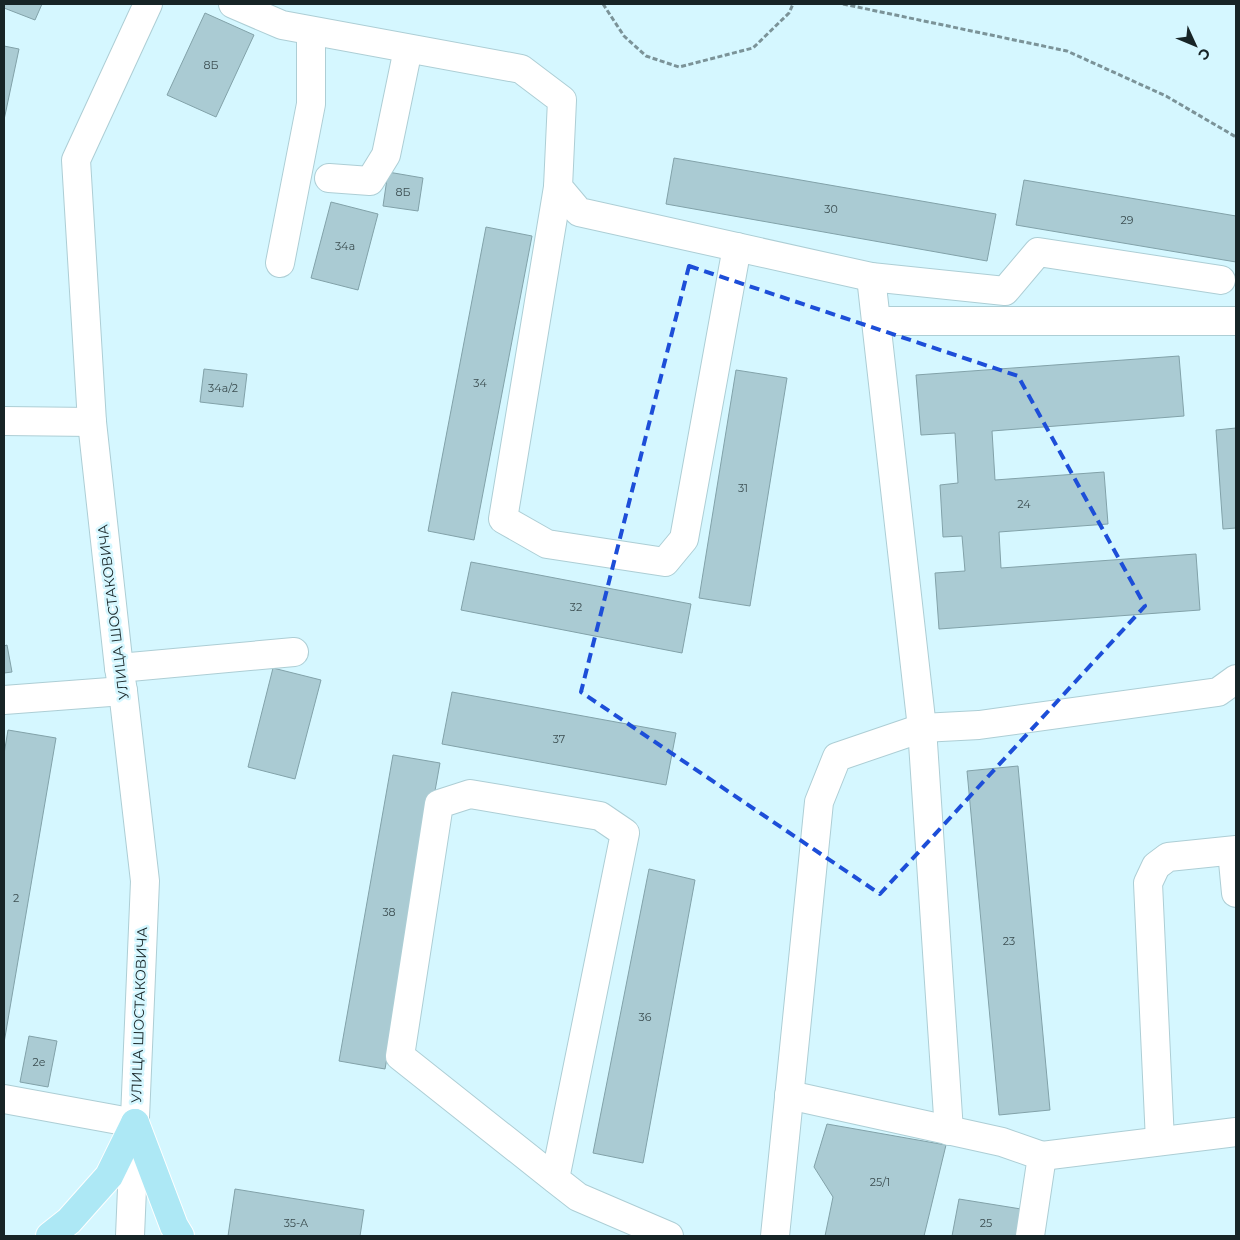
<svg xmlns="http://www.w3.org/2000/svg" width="1240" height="1240" viewBox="0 0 1240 1240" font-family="Montserrat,sans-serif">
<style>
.building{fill:#aacbd3;stroke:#82a2a9}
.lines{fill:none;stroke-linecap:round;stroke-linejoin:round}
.minor-casing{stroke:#adced5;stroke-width:30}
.major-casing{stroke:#fff;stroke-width:30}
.path{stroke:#7b9398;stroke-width:3;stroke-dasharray:5 2.5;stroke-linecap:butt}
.minor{stroke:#fff;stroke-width:28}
.major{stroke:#ade8f5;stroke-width:28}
.marked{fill:none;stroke:#1d4ed8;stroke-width:4;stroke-dasharray:10 6;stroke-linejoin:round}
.labels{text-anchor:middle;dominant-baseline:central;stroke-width:5;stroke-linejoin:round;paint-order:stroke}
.number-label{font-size:11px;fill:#3c4e51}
.street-label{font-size:14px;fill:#172426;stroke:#d5f7ff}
</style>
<rect width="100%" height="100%" fill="#d5f7ff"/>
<g class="building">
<path d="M4,4H42L35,20L4,8Z"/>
<path d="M205,13L254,35L216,117L167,95Z"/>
<path d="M4,46L19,49L4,120Z"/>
<path d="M674,158L996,214L987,261L666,204Z"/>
<path d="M388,172L423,178L418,211L383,206Z"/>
<path d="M1024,180L1236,216V262L1016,225Z"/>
<path d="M331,202L378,214L358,290L311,278Z"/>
<path d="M486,227L532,236L474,540L428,531Z"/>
<path d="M1179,356L1184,416L992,431L995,480L1104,472L1108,524L999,532L1001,568L1196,554L1200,610L939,629L935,573L965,571L962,536L943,537L940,485L958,483L955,433L921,435L916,375Z"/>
<path d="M204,369L247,374L243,407L200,402Z"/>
<path d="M736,370L787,378L750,606L699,598Z"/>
<path d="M1236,428V528L1223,529L1216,430Z"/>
<path d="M471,562L691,604L682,653L461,610Z"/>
<path d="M7,645L12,672L4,673V646Z"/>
<path d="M273,668L321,680L295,779L248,767Z"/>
<path d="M452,692L676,733L666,785L442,744Z"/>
<path d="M8,730L56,738L4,1043V754Z"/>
<path d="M393,755L440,763L385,1069L339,1061Z"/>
<path d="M1018,766L1050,1110L999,1115L967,771Z"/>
<path d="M649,869L695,880L643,1163L593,1153Z"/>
<path d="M29,1036L57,1041L48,1087L20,1082Z"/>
<path d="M827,1124L946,1145L924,1236H825L833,1197L814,1167Z"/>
<path d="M235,1189L364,1210L360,1236H228Z"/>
<path d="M959,1199L1021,1209L1016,1236H952Z"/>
</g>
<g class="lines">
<g class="minor-casing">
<g id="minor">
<path d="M233,4L282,25L521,69L562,100L558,187L579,212L871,277L1005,291L1038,252L1221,280"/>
<path d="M329,178L370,181L386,155L408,49"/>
<path d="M558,187L503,519L547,544L665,562L684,539L737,247"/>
<path d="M280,263L311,104V31"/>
<path d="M871,277L922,728L949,1131"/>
<path d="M876,321H1236"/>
<path d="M4,421L92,422"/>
<path d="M119,668L294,652"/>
<path d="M4,700L123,691"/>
<path d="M1232,851L1236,893"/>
<path d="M789,1095L1002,1142L1042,1156L1030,1236"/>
<path d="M4,1099L135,1123"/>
<path d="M1160,1141L1148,883L1156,866L1168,857L1236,850"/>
<path d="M1042,1156L1236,1132"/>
<path d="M555,1179L625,833L600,816L470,794L439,804L400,1056L555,1179L578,1197L669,1236"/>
<path d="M130,1236L145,881L123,691L119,668L92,422L76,160L148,4"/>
<path d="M775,1236L819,802L837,757L922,728L979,725L1218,692L1236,679"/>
</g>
</g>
<g class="major-casing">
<g id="major">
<path d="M135,1123L174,1226L180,1236"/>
<path d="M50,1236L69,1221L109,1176L135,1123"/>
</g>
</g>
<g class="path">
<path d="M603,4L624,36L646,56L679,67L753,48L789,13L793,4"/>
<path d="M843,4L1067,51L1166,96L1236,137"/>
</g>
<use href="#minor" class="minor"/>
<use href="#major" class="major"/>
</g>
<path class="marked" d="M689,266L1018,376L1145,606L880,894L581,692Z"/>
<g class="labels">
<g class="number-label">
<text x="211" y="65">8Б</text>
<text x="403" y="192">8Б</text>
<text x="831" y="209">30</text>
<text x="1127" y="220">29</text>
<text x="345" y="246">34а</text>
<text x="480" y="383">34</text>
<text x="223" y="388">34а/2</text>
<text x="743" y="488">31</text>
<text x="1024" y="504">24</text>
<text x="576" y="607">32</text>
<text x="559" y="739">37</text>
<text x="16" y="898">2</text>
<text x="389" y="912">38</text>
<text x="1009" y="941">23</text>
<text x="645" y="1017">36</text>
<text x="39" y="1062">2е</text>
<text x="880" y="1182">25/1</text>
<text x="296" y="1223">35-А</text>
<text x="986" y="1223">25</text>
</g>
<g class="street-label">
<text transform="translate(113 612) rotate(-97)">УЛИЦА ШОСТАКОВИЧА</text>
<text transform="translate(139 1015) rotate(-88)">УЛИЦА ШОСТАКОВИЧА</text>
</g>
</g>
<rect width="1240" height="1240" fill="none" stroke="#172426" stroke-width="10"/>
<g transform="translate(1195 45) rotate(134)" stroke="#d5f7ff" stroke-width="4" paint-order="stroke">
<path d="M0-4L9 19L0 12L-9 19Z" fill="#172426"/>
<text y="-8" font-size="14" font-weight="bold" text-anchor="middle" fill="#172426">С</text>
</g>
</svg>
